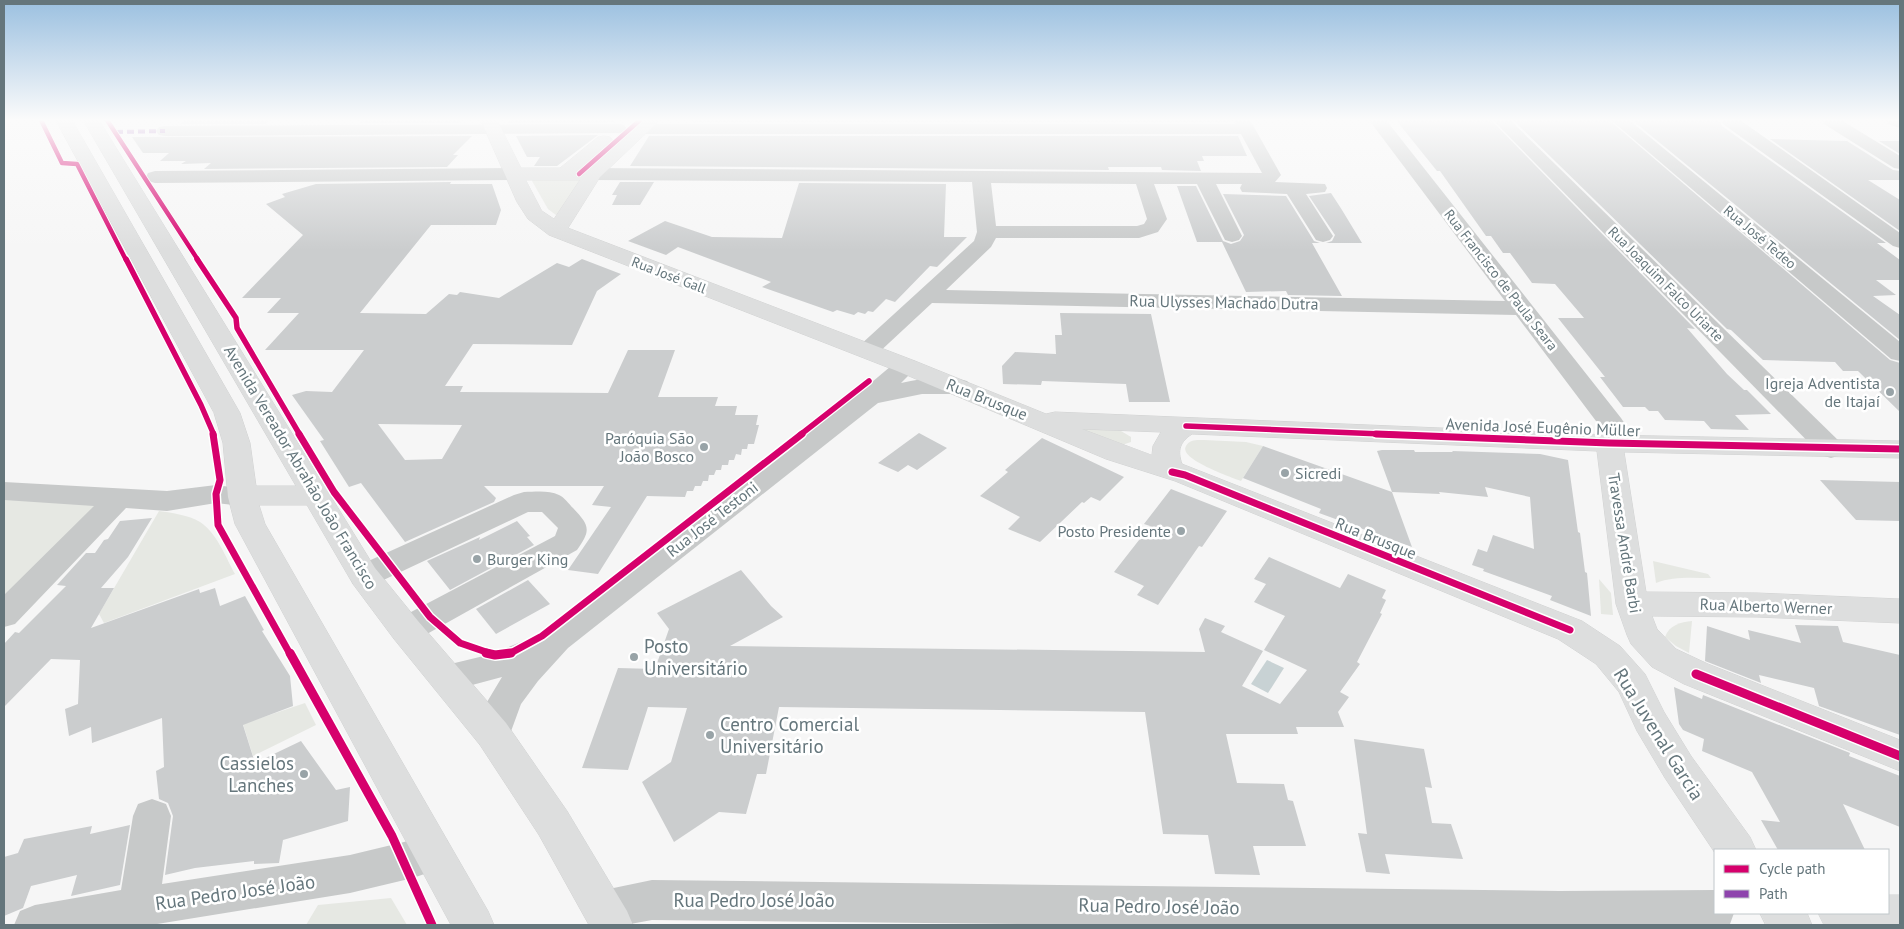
<svg xmlns="http://www.w3.org/2000/svg" width="1904" height="929" viewBox="0 0 1904 929" font-family="'PT Sans',sans-serif">
<style>
.green{fill:#e6e8e3}
.water{fill:#c8d2d4}
.building{fill:#cbcdce;fill-rule:evenodd}
.lines{fill:none;stroke-linecap:round;stroke-linejoin:round}
.major-casing{stroke:#d1d2d2;stroke-width:1}
.minor{fill:#c7c9c9;fill-rule:evenodd}
.major{fill:#dddede;fill-rule:evenodd}
.quiet{stroke:#8e44ad;stroke-width:4;stroke-dasharray:7 4;stroke-linecap:butt}
.cycleway-far3-casing{stroke:#fff;stroke-width:6}
.cycleway-far2-casing{stroke:#fff;stroke-width:8}
.cycleway-far1-casing{stroke:#fff;stroke-width:10}
.cycleway-casing{stroke:#fff;stroke-width:12}
.cycleway-far3{stroke:#d6006c;stroke-width:4.5}
.cycleway-far2{stroke:#d6006c;stroke-width:5.5}
.cycleway-far1{stroke:#d6006c;stroke-width:7}
.cycleway{stroke:#d6006c;stroke-width:9}
.poi-dot{fill:#98a3a7;stroke:#fff;stroke-width:2}
.labels{text-anchor:middle;dominant-baseline:central;stroke-width:5;stroke-linejoin:round;paint-order:stroke}
.far-street-label{font-size:14px;fill:#65767c;stroke:#fff}
.street-label{font-size:16px;fill:#65767c;stroke:#fff}
.poi-label{font-size:16px;fill:#65767c;stroke:#fff;text-anchor:end}
.near-poi-label{font-size:19px;fill:#65767c;stroke:#fff;text-anchor:start}
.near-street-label{font-size:19px;fill:#65767c;stroke:#fff}
</style>
<rect width="100%" height="100%" fill="#f6f6f6"/>
<g class="green">
<path d="M582,177L562,211L556,215L548,209L532,181L534,178Z"/>
<path d="M1077,428L1121,431L1131,437V442L1122,445Z"/>
<path d="M1204,440L1246,442L1263,446L1241,481C1231,477 1178,459 1186,446C1190,439 1197,440 1204,440Z"/>
<path d="M4,499L102,504L4,605Z"/>
<path d="M159,511C173,513 188,515 200,522C217,533 226,558 235,574L104,623L99,614Z"/>
<path d="M1653,561L1708,574L1711,578C1693,578 1673,576 1656,583Z"/>
<path d="M1599,579L1611,593L1613,615L1601,614Z"/>
<path d="M1692,621L1689,653L1676,646L1665,637C1669,625 1681,622 1692,621Z"/>
<path d="M305,703L316,725L253,756L243,724Z"/>
<path d="M391,898L407,925H306L318,905Z"/>
</g>
<path class="water" d="M1267,660L1284,668L1268,693L1251,684Z"/>
<g class="building">
<path d="M185,120H270L265,124H180Z"/>
<path d="M363,120H463L460,123H359Z"/>
<path d="M508,120H616L613,122L509,123Z"/>
<path d="M693,120H1230L1231,122H692Z"/>
<path d="M1396,120H1491L1695,329L1687,328L1727,374L1744,390H1747L1771,414L1735,415L1749,430L1711,429L1704,421L1665,420L1658,411H1649L1645,407H1623L1600,377H1605L1558,318H1584L1555,284L1532,283L1510,253H1503L1491,236H1486L1440,171H1437Z"/>
<path d="M1513,120H1609L1890,360L1900,363V412L1858,371H1843L1835,362L1763,360L1731,330L1727,329Z"/>
<path d="M1632,120H1719L1722,126L1886,243H1877L1900,260V280H1876L1896,295L1873,296L1900,315V340Z"/>
<path d="M598,135L557,166H534L540,157H527L516,136Z"/>
<path d="M472,136L453,155H458L447,167L204,169L211,163L181,164L186,161H160L169,153H143L132,137Z"/>
<path d="M649,136H1238L1247,156H1202L1204,161H1197L1201,171L1162,170L1161,167H1108L1109,170L630,166Z"/>
<path d="M1770,139L1847,141L1893,170L1900,171V180H1868L1900,200V231Z"/>
<path d="M1879,141H1900V154Z"/>
<path d="M451,182L450,184H492L501,210L496,225H431L360,313L426,314L449,294L457,295L460,292L499,298L557,263L569,267L582,259L621,274L597,291L572,345L473,344L445,386H463L460,392L608,393L628,350H675L658,397H718L715,406H737L735,415H758L756,425H759L754,444H748L747,449H742L741,455L736,454L734,460H729L728,465H722L721,470H716L714,475H709L708,481H703L701,486H695L693,491H687L685,497L647,496L598,574L568,570L611,507L592,505L604,486H484L496,498L494,502L405,542L361,483L349,487L320,441L324,440L292,395L306,391L332,392L364,350H265L299,313H267L281,298H242L303,235L266,204L285,197L282,194L316,184ZM378,424L462,425L442,459L405,460Z"/>
<path d="M620,182H654L640,205H612L617,195H612Z"/>
<path d="M799,183L946,184L944,237H967L937,267L930,266L895,302L886,299L873,312L868,311L865,314L858,312L854,315L837,310L833,312L762,287L771,282L678,247L666,255L628,241L665,221L712,237L782,238Z"/>
<path d="M1177,186H1196L1223,241L1231,244L1240,241L1244,235L1223,194L1286,196L1314,241L1320,243H1312L1342,296L1288,295L1286,291L1246,292L1222,242H1197Z"/>
<path d="M1331,193L1342,210L1362,243H1326L1332,241L1335,235L1309,196Z"/>
<path d="M1060,313L1151,314L1170,402H1129L1126,384L1042,381L1041,385L1003,384L1002,366L1015,352L1056,354L1055,335H1062Z"/>
<path d="M919,433L947,448L917,470L908,465L898,472L878,463Z"/>
<path d="M1042,438L1124,477L1100,501L1091,497L1084,503L1082,502L1040,542L1008,529L1020,517L980,496L1008,472L1005,470Z"/>
<path d="M1263,446L1392,492L1412,547L1319,513L1321,509L1243,478Z"/>
<path d="M1382,450H1414L1415,452H1453L1452,451L1540,454L1568,460L1578,532L1580,533L1585,572L1587,573L1591,616L1550,600L1552,596L1483,571L1484,569L1472,565L1478,549L1487,552L1493,535L1534,549L1530,497L1485,487L1488,497L1439,492L1440,494L1392,492L1377,451Z"/>
<path d="M1820,480L1900,482V521L1856,520Z"/>
<path d="M1171,489L1227,511L1202,547L1199,546L1158,605L1137,595L1144,586L1114,572L1150,526L1144,524Z"/>
<path d="M152,518L128,557L101,588H114L91,628L199,589L200,593L215,588L220,606L245,596L264,630L262,631L290,676L293,706L243,725L255,763L301,741L336,790L350,787L348,821L283,840L279,863L254,864V861L195,868L165,875L173,816L168,803L159,799L156,771L164,767L162,718L92,743L91,727L69,736L65,709L78,704L80,660L51,659L4,707V644L15,632L19,633L66,586L57,585L86,553H95L104,540L108,539L120,521Z"/>
<path d="M517,521L530,536L527,537L534,545L450,590L427,561L480,537L479,540Z"/>
<path d="M1269,557L1340,588L1348,574L1386,590L1382,598L1386,600L1380,613L1382,614L1357,662L1360,664L1340,692L1349,697L1338,712L1344,727H1296L1298,734H1226L1237,783L1284,784L1288,800L1293,801L1306,846H1253L1260,875L1215,874L1208,835L1163,834L1145,712L779,707L766,774H757L746,814L719,812L674,842L642,782L671,762L687,708L648,707L628,770L582,768L618,668L655,669L669,629L657,613L741,570L771,606L783,617L730,646L1205,652L1199,629L1205,618L1225,626L1221,632L1263,651L1242,686L1280,704L1307,670L1264,650L1285,616L1254,602L1266,584L1254,579Z"/>
<path d="M528,580L550,604L496,634L476,609Z"/>
<path d="M1795,625L1838,626L1843,642L1900,655V735L1819,706L1814,688L1759,675L1761,683L1705,661L1707,626L1750,640L1748,630L1801,643Z"/>
<path d="M1674,687L1702,699L1703,695L1850,753L1849,756L1900,776V827L1843,804L1865,850H1778L1761,820L1780,822L1752,772L1702,751L1704,739L1683,730L1679,724Z"/>
<path d="M1354,739L1424,749L1432,788L1425,787L1432,823L1451,824L1463,859L1385,854L1390,874L1366,872L1358,833L1367,834Z"/>
<path d="M130,825L120,885L71,896L77,875L31,886L23,908L4,916V857L18,853L24,839L92,826L90,834Z"/>
</g>
<g class="lines">
<g class="major-casing">
<g id="major">
<path d="M56,120H72L240,413L250,443L256,486H296L83,120H99L375,568L418,621L506,723L567,811L627,911L633,925H589L539,835L480,745L394,639L353,584L307,505H259L265,524L488,911L494,925H451L235,524L228,497L223,443L214,413Z"/>
<path d="M481,120H497L521,168H560L598,137L604,136L610,137L613,141L610,145L583,168L587,169L642,120H660L600,177L568,228L915,361L1046,414L1055,412L1609,435L1900,441V458L1624,452L1646,592L1757,593L1900,599V623L1757,617L1652,616L1657,629L1676,649L1708,664L1900,740V771L1684,684L1652,667L1631,644L1627,635L1616,604L1597,451L1192,434C1180,442 1177,450 1182,464L1582,621L1620,646L1645,674L1664,712L1691,756L1750,837L1756,850H1715V853L1665,778L1637,731L1619,692L1596,664L1558,639L1175,481L1106,459L897,371L549,235L528,219L517,202ZM526,180H580L554,219L542,211ZM1082,429L1161,432L1153,446L1152,455Z"/>
<path d="M1888,895H1900V925H1824L1818,913H1888Z"/>
<path d="M1760,913H1807L1812,925H1766Z"/>
</g>
</g>
<g class="minor">
<path d="M1234,120H1250L1281,175L1275,182L1325,184L1327,188L1325,192L1306,194L1333,236L1330,240L1323,242L1316,240L1287,194L1242,192L1240,188L1242,184H1216L1242,236L1239,240L1232,242L1225,240L1197,184H1154L1167,219L1158,232L1139,238H996L991,247L946,290L1505,301L1369,120H1386L1621,418L1625,424L1622,443L1618,449L1609,451L1600,449L1596,443L1599,425L1516,315L932,303L875,356L867,358L859,356L855,351L859,346L974,241L977,232L972,182L593,180L586,178L584,174L586,170L593,168L1262,173L1241,134H641L635,133L632,129L635,125L641,124H1236ZM991,183L1136,184L1147,219L1144,224L1137,226H996Z"/>
<path d="M1493,120H1510L1841,443L1845,449L1841,455L1831,458L1821,455Z"/>
<path d="M1611,120H1629L1900,342V361L1891,359Z"/>
<path d="M1721,120H1740L1900,233V248L1893,246L1723,124Z"/>
<path d="M1822,120H1841L1900,156V169L1894,168L1824,124Z"/>
<path d="M1886,120H1900V128L1888,124Z"/>
<path d="M618,124L624,125L627,129L624,133L165,136L159,135L156,131L159,127L165,126Z"/>
<path d="M514,168L521,170L523,174L521,178L514,180L155,183L148,181L146,177L148,173L155,171Z"/>
<path d="M906,359L915,361L918,366L901,383C922,378 946,375 967,381L971,386L967,391L958,394H922L878,403L568,648L538,681L521,704L506,745L493,749L480,745L475,734L484,707L502,677L446,692L434,688L429,678L434,668L492,654L540,634L859,393L897,361Z"/>
<path d="M4,482L167,491L216,485L252,490L256,497L252,504L242,506L216,503L167,511L126,508L15,624L4,627V595L94,506L4,500Z"/>
<path d="M524,492C535,492 549,490 559,495C564,497 569,504 573,508C590,526 591,530 577,550L418,639L406,642L394,639L390,630L394,621L555,536L558,528L542,512H528L375,584L364,587L353,584L349,576L353,568L514,495Z"/>
<path d="M152,799L166,804L171,816L162,884L350,855L433,835L447,840L453,853L447,866L413,878L350,893L151,925H14L20,911L35,905L121,890L133,816L138,804Z"/>
<path d="M652,880L1559,891L1715,890V913H1734L1730,924L1727,925H1107L652,920L625,925L589,924L583,910L589,896L604,890Z"/>
</g>
<use href="#major" class="major"/>
<path class="quiet" d="M116,132L165,131"/>
<g class="cycleway-far3-casing">
<g id="cycleway-far3">
<path d="M41,120L62,163L77,164L126,260"/>
<path d="M107,120L198,260"/>
<path d="M579,174L640,120"/>
</g>
</g>
<g class="cycleway-far2-casing">
<g id="cycleway-far2">
<path d="M126,259L201,405L214,435"/>
<path d="M197,259L236,318L237,328L300,435"/>
<path d="M1186,426L1407,435"/>
<path d="M800,435L869,381"/>
</g>
</g>
<g class="cycleway-far1-casing">
<g id="cycleway-far1">
<path d="M213,434L220,480L216,494L218,525L290,654"/>
<path d="M299,434L334,492L430,617L460,643L492,654"/>
<path d="M1376,434L1609,443L1900,449"/>
<path d="M1172,472L1185,475L1570,630"/>
<path d="M504,654H509L542,636L802,434"/>
</g>
</g>
<g class="cycleway-casing">
<g id="cycleway">
<path d="M290,653L392,836L432,925"/>
<path d="M486,653L495,655L511,653"/>
<path d="M1696,674L1900,756"/>
</g>
</g>
<use href="#cycleway-far3" class="cycleway-far3"/>
<use href="#cycleway-far2" class="cycleway-far2"/>
<use href="#cycleway-far1" class="cycleway-far1"/>
<use href="#cycleway" class="cycleway"/>
</g>
<linearGradient id="sky" x2="0" y2="1"><stop stop-color="#9bc0e0"/><stop offset="0.48" stop-color="#fbfbfb"/><stop offset="1" stop-color="#fbfbfb" stop-opacity="0"/></linearGradient>
<rect width="1904" height="250" fill="url(#sky)"/>
<g class="poi-dot">
<circle cx="1890" cy="392" r="5"/>
<circle cx="704" cy="447" r="5"/>
<circle cx="1285" cy="473" r="5"/>
<circle cx="1181" cy="531" r="5"/>
<circle cx="477" cy="559" r="5"/>
<circle cx="634" cy="657" r="5"/>
<circle cx="710" cy="735" r="5"/>
<circle cx="304" cy="774" r="5"/>
</g>
<g class="labels">
<g class="far-street-label">
<text transform="translate(1760 237) rotate(40)">Rua José Tedeo</text>
<text transform="translate(669 275) rotate(21)">Rua José Gall</text>
<text transform="translate(1501 280) rotate(52)">Rua Francisco de Paula Seara</text>
<text transform="translate(1666 284) rotate(45)">Rua Joaquim Falco Uriarte</text>
</g>
<g class="street-label">
<text transform="translate(1224 302) rotate(1)">Rua Ulysses Machado Dutra</text>
<text transform="translate(987 399) rotate(22)">Rua Brusque</text>
<text transform="translate(1543 427) rotate(2)">Avenida José Eugênio Müller</text>
<text transform="translate(301 467) rotate(59)">Avenida Vereador Abrahão João Francisco</text>
<text transform="translate(712 519) rotate(-38)">Rua José Testoni</text>
<text transform="translate(1376 538) rotate(22)">Rua Brusque</text>
<text transform="translate(1625 543) rotate(81)">Travessa André Barbi</text>
<text transform="translate(1766 606) rotate(2)">Rua Alberto Werner</text>
</g>
<g class="poi-label">
<text x="1880" y="383">Igreja Adventista<tspan x="1880" dy="18">de Itajaí</tspan></text>
<text x="694" y="438">Paróquia São<tspan x="694" dy="18">João Bosco</tspan></text>
<text x="1295" y="473" text-anchor="start">Sicredi</text>
<text x="1171" y="531">Posto Presidente</text>
<text x="487" y="559" text-anchor="start">Burger King</text>
</g>
<g class="near-poi-label">
<text x="644" y="646">Posto<tspan x="644" dy="22">Universitário</tspan></text>
<text x="720" y="724">Centro Comercial<tspan x="720" dy="22">Universitário</tspan></text>
<text x="294" y="763" text-anchor="end">Cassielos<tspan x="294" dy="22">Lanches</tspan></text>
</g>
<g class="near-street-label">
<text transform="translate(1659 734) rotate(58)">Rua Juvenal Garcia</text>
<text transform="translate(235 892) rotate(-8)">Rua Pedro José João</text>
<text x="754" y="900">Rua Pedro José João</text>
<text transform="translate(1159 906) rotate(1)">Rua Pedro José João</text>
</g>
</g>
<rect width="1904" height="929" fill="none" stroke="#65767c" stroke-width="10"/>
<rect x="1714" y="849" width="175" height="65" fill="#ffffff" stroke="#c1c8cb"/>
<rect x="1724" y="865" width="25" height="8" fill="#d6006c" stroke="#c1c8cb"/>
<text x="1759" y="874" font-size="15" fill="#65767c">Cycle path</text>
<rect x="1724" y="890" width="25" height="8" fill="#8e44ad" stroke="#c1c8cb"/>
<text x="1759" y="899" font-size="15" fill="#65767c">Path</text>
</svg>
